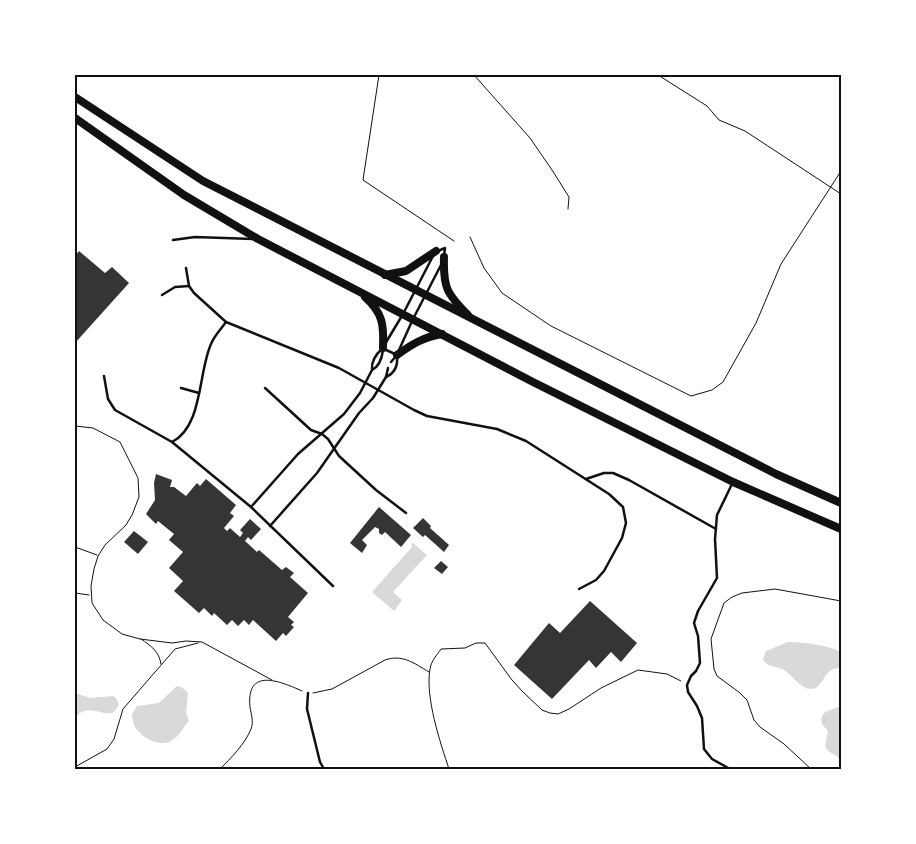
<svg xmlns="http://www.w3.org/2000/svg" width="916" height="844" viewBox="0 0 916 844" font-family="Arial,sans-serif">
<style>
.water{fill:#d9d9d9}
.building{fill:#353535}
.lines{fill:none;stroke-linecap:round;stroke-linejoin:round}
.path{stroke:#111;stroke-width:1}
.service{stroke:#111;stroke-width:2.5}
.trunk{stroke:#111;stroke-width:8}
.neatline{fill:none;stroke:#111;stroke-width:2}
</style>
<rect width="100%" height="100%" fill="#fff"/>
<g class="water">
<path d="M413,543L427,555L393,592L402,600L394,611L372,592L412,547L411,545Z"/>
<path d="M788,642C802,642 828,645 841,652V667C838,668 832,669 830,671C822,677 820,693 806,688C797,684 792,675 784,670C777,666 768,667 763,660L766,651Z"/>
<path d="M177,686L183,688L188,693L186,713L189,721C184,726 180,735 174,739C162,749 140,738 134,725C133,722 132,717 132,714L137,706L159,703Z"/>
<path d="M75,693L90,698L113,696L116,698L119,704C110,727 93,698 75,717Z"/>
<path d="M841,706V759L828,751L825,746L828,731L822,724L821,718L825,712Z"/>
</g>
<g class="building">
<path d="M79,251L105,273L112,267L129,283L75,343V256Z"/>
<path d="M156,474L172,480L170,487H174L186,496L197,483L200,486L206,479L236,505L230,513L234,516L224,528L227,531L230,528L240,537L243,533L240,530L250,519L261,529L251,540L248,537L245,541L257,552L259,550L282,570L286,567L294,573L290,577L308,593L288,617L294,622L291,625L294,627L286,636L283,633L276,641L253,620L249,625L244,620L238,626L232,620L227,625L214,613L212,616L204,608L199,613L174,591L183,581L169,568L183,552L169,540L174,534L158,521L156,524L146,514L155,500L154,483Z"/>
<path d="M379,507L411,535L401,547L385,532L382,535L379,533V529L375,527L362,540L367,545L362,553L350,543Z"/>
<path d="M423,518L431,526L430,528L449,545L444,552L425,535L423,537L413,528Z"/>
<path d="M134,531L148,542L138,554L124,542Z"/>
<path d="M441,561L448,567L442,574L434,568Z"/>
<path d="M590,601L637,643L621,662L611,652L596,668L589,660L552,699L514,665L549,623L560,633Z"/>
</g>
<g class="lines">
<g class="path">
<path d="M379,75L363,180L454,241"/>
<path d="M474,75L530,138L552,170L569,197L568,209"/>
<path d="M658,75L707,106L719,120L745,131L841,194"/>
<path d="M470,237L484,268L502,293L551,326L691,396L712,390L723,382L756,323L781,264L841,171"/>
<path d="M75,426L93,428L120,442L138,478L139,497L132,515L126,525L105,545L98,556L94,569L91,586L92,603L103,620L122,634L140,639L172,643L186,641L202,642L272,680"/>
<path d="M75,547L97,555"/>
<path d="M75,593L89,595"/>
<path d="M141,639C151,646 159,651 161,664"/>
<path d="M313,693L332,689L385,660C402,654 414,663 429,672"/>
<path d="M75,767L107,749L114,739L123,709L175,649L198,643"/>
<path d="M220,769C231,758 245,744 251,729C254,722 251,714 250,707C246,667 280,681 302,691"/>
<path d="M449,769C440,742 425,697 430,669C431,661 437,655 441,649L465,648L476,643H485L512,680L523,692L542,710L550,713L558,714L569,709L601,688L638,670L667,674L681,681"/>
<path d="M811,769L784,744L760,727L754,720L747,700L740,693L717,676L714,669L711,639L724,603L732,597L742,593L775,589L841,601"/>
</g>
<g class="service">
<path d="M173,240L195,237L253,239"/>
<path d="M438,251L445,248L444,256"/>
<path d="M186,268L189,286L194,293L226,322L339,368L414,410L427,416L497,429L526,441L609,494L623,507L626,523L622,538L604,571L596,580L579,589"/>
<path d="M162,295L175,287L189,286"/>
<path d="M385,344L403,314L433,256"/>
<path d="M384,349L395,354"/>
<path d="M399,350L413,319L441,265"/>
<path d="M391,362L397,355"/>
<path d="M372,370C371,361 376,354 383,348"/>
<path d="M104,376L108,399L115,410L172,442L251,507L333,586"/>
<path d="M386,377C395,373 398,366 397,356"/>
<path d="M181,388L199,393"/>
<path d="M265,388L311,430L322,434L328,439L339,456L376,490L406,513"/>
<path d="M172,442C203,426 198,373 211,344C214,336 221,329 226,322"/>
<path d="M586,479L604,473H613L629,480L716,529"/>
<path d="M251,507L298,454L344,414L360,393L372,370C380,366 382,358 383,350"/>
<path d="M270,526L317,473L359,413L373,398L386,377L388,368"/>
<path d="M308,693L307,709L320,762L324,769"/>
<path d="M730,769L712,759L704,749L702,718L697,706L688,692L687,685L691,676L696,671L700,663L698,636L694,623L698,611L717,578L715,539L717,515L732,484"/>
</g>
<g class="trunk">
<path d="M75,97L203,181L776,474L841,503"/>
<path d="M75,118L184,195L258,239L533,382L733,482L841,529"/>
<path d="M444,257C443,288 447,294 468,315"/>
<path d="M385,275L406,271L436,251"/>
<path d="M365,297C383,313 384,325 383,348"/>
<path d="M397,355C412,344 424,337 442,334"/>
</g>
</g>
<rect width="916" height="844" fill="none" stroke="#ffffff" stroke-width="152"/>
<rect x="76" y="76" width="764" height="692" class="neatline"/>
</svg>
